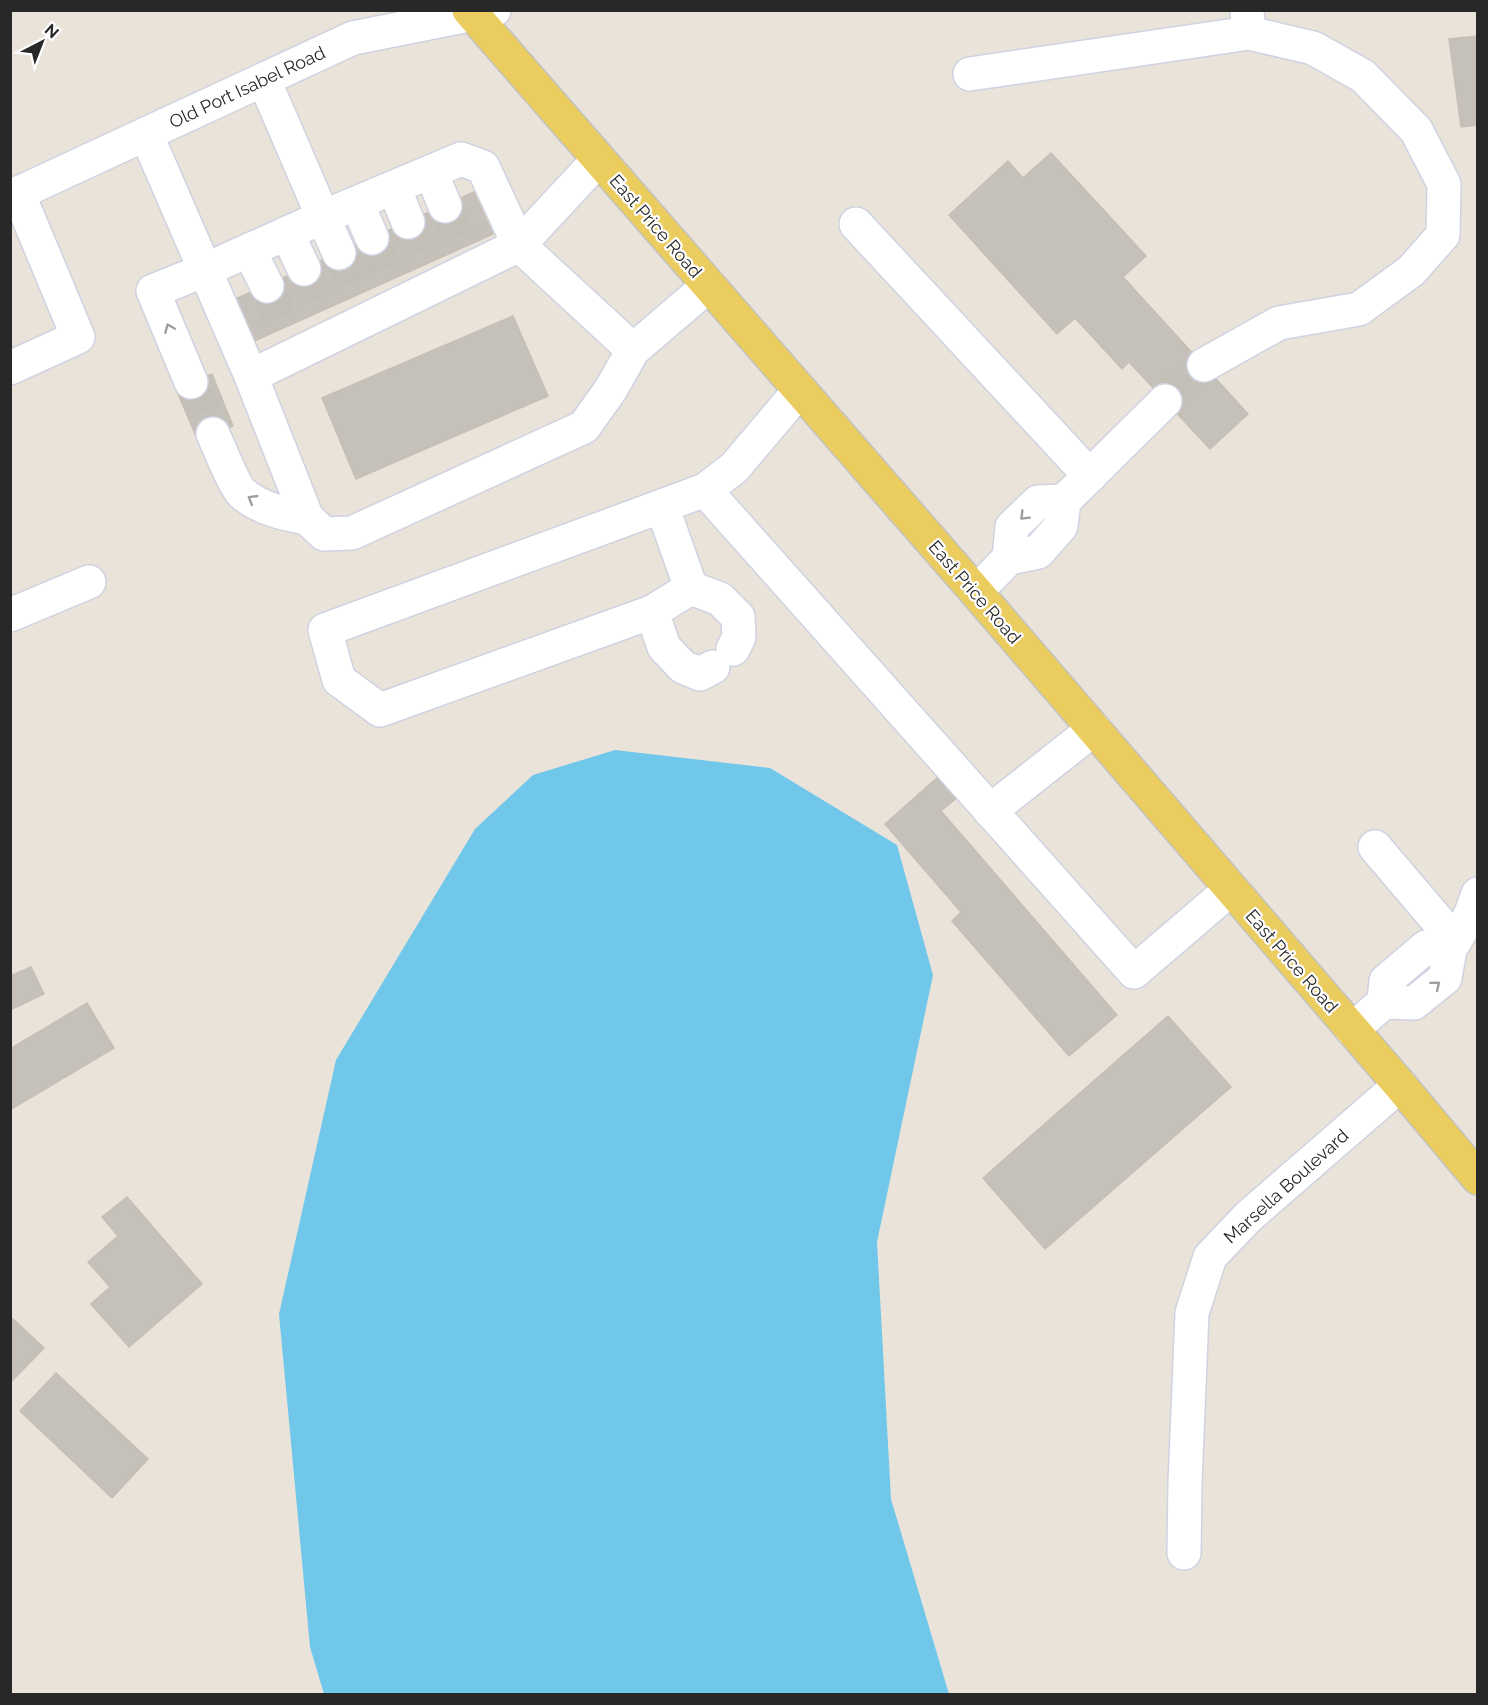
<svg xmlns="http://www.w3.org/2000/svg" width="1488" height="1705" viewBox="0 0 1488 1705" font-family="Raleway,sans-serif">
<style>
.water{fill:#70c7e9}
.building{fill:#c5c0ba;stroke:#c5bfb4;stroke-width:1.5}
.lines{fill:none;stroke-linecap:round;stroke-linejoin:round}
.minor-tunnel{stroke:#c3beb6;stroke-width:33;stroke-dasharray:33 16;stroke-linecap:butt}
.minor-casing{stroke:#cfd2e1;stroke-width:36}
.major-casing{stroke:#c3c3c3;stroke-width:36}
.minor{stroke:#fff;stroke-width:33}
.major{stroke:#eacc5f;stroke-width:33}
.oneway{stroke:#9e9e9e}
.labels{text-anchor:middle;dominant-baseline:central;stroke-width:4.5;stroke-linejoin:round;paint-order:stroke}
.street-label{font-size:18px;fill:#282828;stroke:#fff}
</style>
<rect width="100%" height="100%" fill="#eae3da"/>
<path class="water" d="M615,750L770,768L897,845L933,975L877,1242L891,1499L949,1694H324L310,1647L279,1314L336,1060L475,829L533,775Z"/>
<g class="building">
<path d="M1478,36V125L1461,127L1449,39Z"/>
<path d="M1051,153L1146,256L1123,277L1248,414L1210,449L1129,362L1122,369L1075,318L1057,334L949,215L1008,161L1023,178Z"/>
<path d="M474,192L493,234L250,343L231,301Z"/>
<path d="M513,316L548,396L356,479L322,398Z"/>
<path d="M212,374L233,426L198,441L176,389Z"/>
<path d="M940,775L959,796L941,811L1117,1015L1069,1056L952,921L961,912L885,824Z"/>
<path d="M31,967L44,994L10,1010V976Z"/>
<path d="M87,1003L114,1048L10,1110V1049Z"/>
<path d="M1168,1016L1231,1087L1045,1249L983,1178Z"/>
<path d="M127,1197L202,1284L129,1347L91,1304L110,1287L88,1262L118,1236L102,1217Z"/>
<path d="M10,1316L44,1348L10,1383Z"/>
<path d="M56,1373L148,1459L112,1498L20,1411Z"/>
</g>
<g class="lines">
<g class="minor-tunnel">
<path d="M445,206L461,248"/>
<path d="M408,222L424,265"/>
<path d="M372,238L389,281"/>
<path d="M339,253L357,295"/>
<path d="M304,269L320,312"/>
<path d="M267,286L284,328"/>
<path d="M191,382L213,434"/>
<path d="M1165,401L1204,365"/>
</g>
<g class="minor-casing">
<g id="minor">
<path d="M970,74L1249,33L1247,12"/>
<path d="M264,80L323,217L461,159L483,167L519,245L598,160"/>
<path d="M146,134L251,376L307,518L324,534L352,533L584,427L611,389L633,350L708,286"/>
<path d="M431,172L445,206"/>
<path d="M394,188L408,222"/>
<path d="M10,197L353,38L494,10"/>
<path d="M357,203L372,238"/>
<path d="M856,224L1090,476"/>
<path d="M287,233L304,269"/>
<path d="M249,250L267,286"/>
<path d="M1204,365L1279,323L1359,309L1411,271L1443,235L1444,184L1416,130L1363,76L1313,48L1249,33"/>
<path d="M10,368L78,337L18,193"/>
<path d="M251,376L519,245L633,350"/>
<path d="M191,382L153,291L205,270L323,217L339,253"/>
<path d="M799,391L734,468L705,490L1134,972L1231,889"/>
<path d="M213,434C218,445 235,487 242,493C260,509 285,514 307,518"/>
<path d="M662,506L691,588L652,612L380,710L339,680L325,630L662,506L705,490"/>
<path d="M1009,558L1012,527L1038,502L1064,501"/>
<path d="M691,588L720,599L738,617L739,637L733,649"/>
<path d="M976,592L1009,558L1038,552L1061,526L1064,501L1165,401"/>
<path d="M652,612L664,647L683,667L700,674L713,667"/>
<path d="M10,615L89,582"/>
<path d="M990,811L1094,729"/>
<path d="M1375,847L1455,941"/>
<path d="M1450,949L1470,916L1478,894"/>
<path d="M1352,1030L1384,1002L1386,981L1426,947L1450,949L1445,978L1414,1003L1384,1002"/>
<path d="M1184,1553L1185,1483L1192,1313L1210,1257L1248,1217L1400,1085"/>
</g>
</g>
<g class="major-casing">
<path id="major" d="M469,10L976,592L1400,1085L1478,1178"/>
</g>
<use href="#minor" class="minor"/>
<use href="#major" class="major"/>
</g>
<defs><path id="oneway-chevron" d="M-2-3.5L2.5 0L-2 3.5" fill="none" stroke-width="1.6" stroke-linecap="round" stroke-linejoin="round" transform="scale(1.5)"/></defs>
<g class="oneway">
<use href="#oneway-chevron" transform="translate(169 328) rotate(-113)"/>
<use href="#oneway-chevron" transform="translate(252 499) rotate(-149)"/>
<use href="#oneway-chevron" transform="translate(1024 516) rotate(135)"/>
<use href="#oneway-chevron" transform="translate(1436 985) rotate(-40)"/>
</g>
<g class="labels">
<g class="street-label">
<text transform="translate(247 87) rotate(-25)">Old Port Isabel Road</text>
<text transform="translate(656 226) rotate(49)">East Price Road</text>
<text transform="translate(975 592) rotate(49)">East Price Road</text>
<text transform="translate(1292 961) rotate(49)">East Price Road</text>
<text transform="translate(1286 1186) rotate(-42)">Marsella Boulevard</text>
</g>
</g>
<rect width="1488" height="1705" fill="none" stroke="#282828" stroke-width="24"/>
<g transform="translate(42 42) rotate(42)" stroke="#ffffff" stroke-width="4.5" paint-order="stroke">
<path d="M0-4.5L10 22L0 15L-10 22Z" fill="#282828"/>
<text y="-9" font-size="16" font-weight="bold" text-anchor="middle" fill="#282828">N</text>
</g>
</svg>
